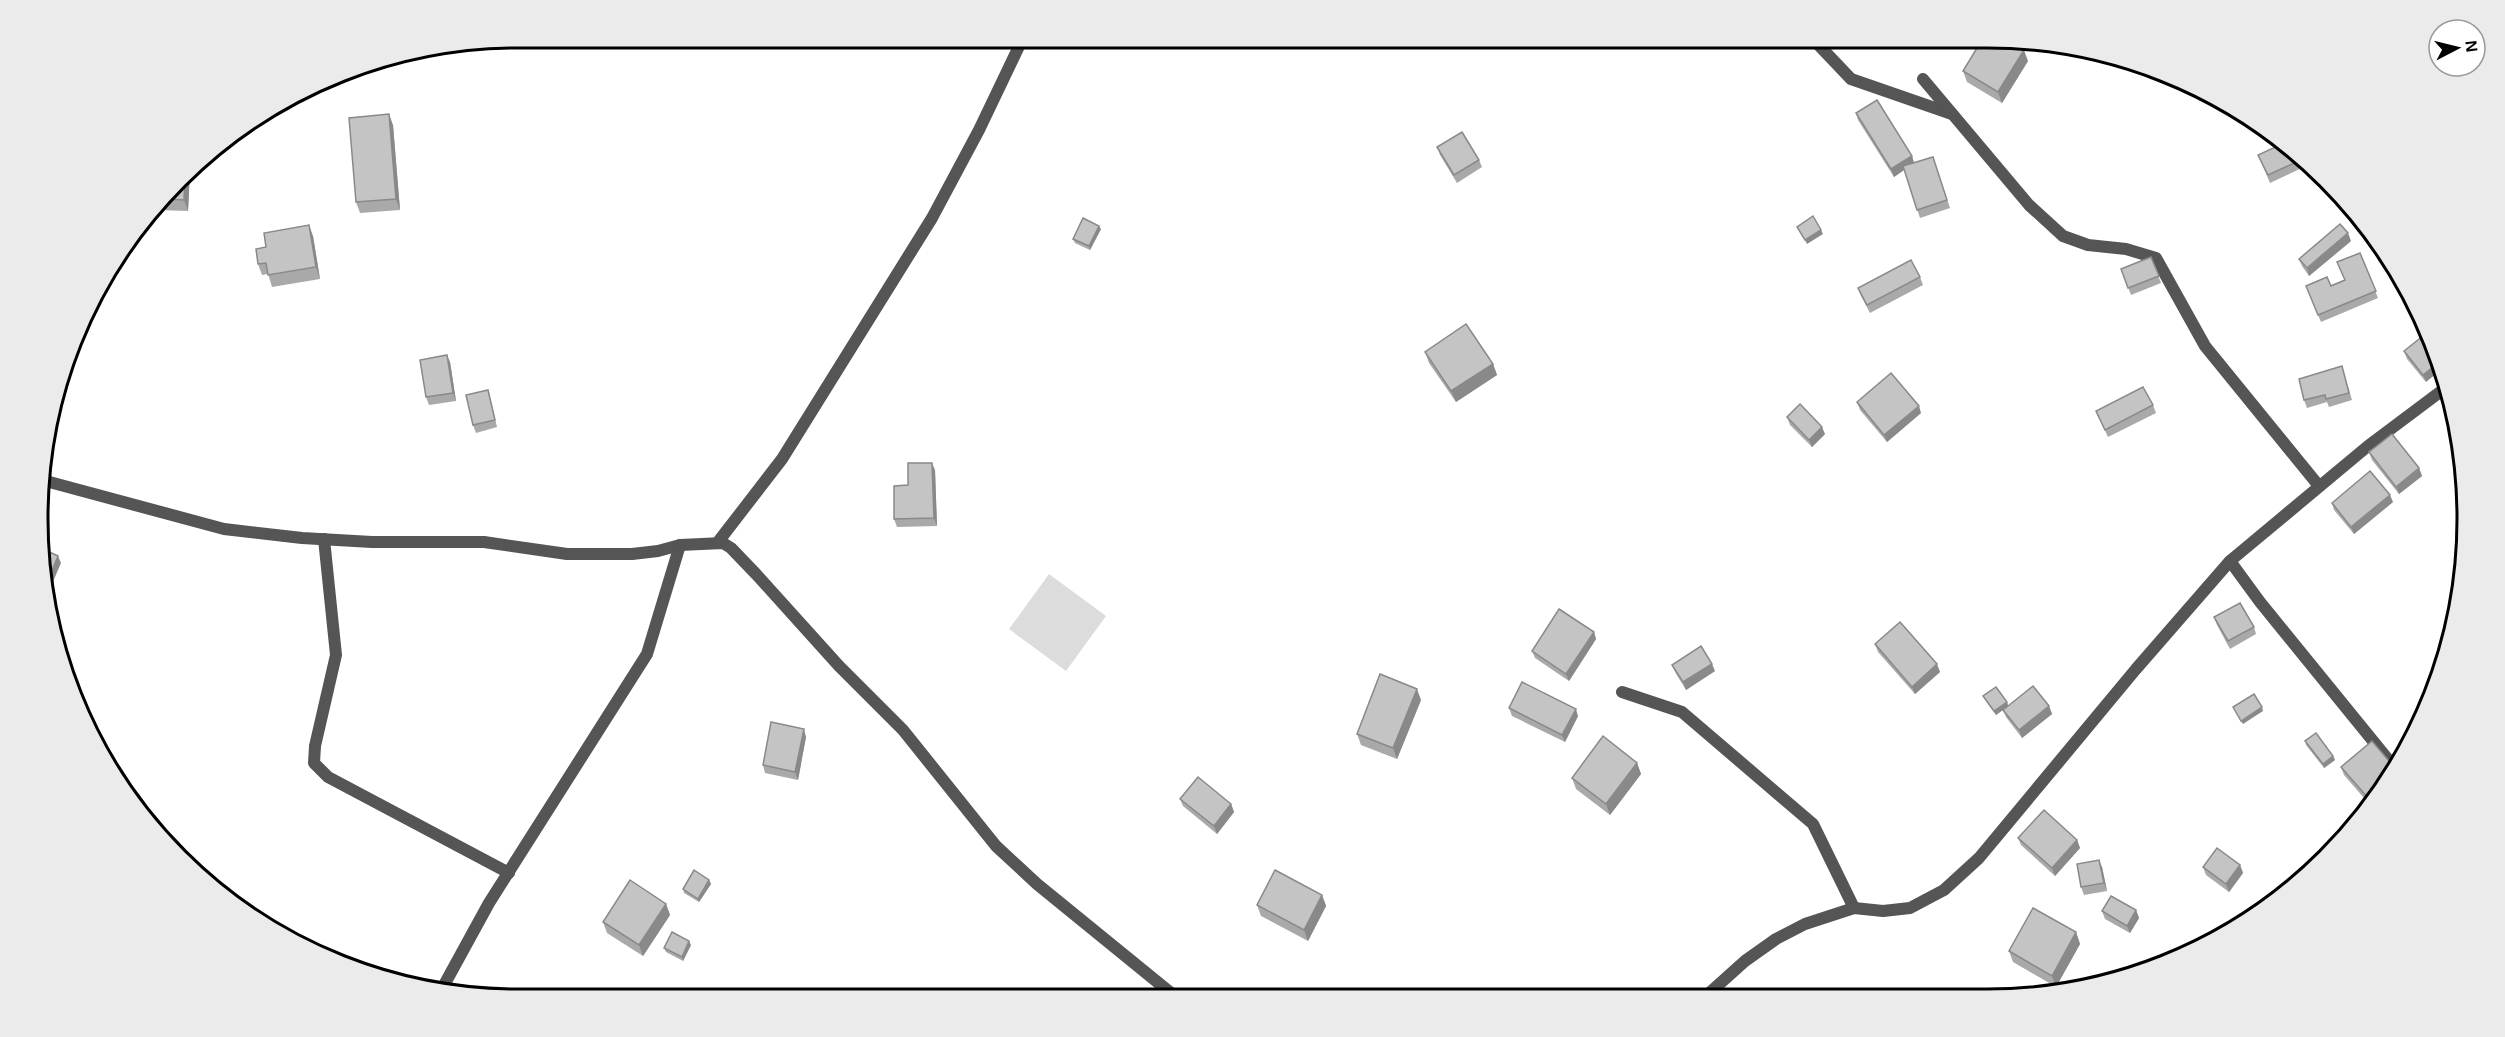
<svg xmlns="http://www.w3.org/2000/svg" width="2505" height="1037" viewBox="0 0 2505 1037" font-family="Helvetica,sans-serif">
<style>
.green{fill:#dcdcdc}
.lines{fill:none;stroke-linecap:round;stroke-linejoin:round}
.street{stroke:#555;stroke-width:12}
.wall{fill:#a9a9a9}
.shaded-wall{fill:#898989}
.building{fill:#c4c4c4;stroke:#898989;stroke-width:1.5}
.rim{fill:none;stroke:#000;stroke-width:3}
</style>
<rect width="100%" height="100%" fill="#fff"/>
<path class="green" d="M1049,574L1106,616L1066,671L1009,629Z"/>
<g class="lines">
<g class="street">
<path d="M1812,38L1851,79L1952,114"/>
<path d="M1923,79L2029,205L2063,236L2088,245L2126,249L2156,258L2205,346L2319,486"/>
<path d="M42,480L224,529L302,538L372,542H484L567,554H632L658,551L680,545L723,543L731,548L756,574L839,666L903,730L996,846L1037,884L1177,998"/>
<path d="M324,539L336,655L315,746L314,763L328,777L509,873"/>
<path d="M718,542L782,459L932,218L979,130L1023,38"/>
<path d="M2230,561L2260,602L2395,768"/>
<path d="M1622,692L1682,712L1813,824L1854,908"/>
<path d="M443,987L489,903L647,654L680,545"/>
<path d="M1706,996L1745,961L1776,939L1805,924L1854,908L1883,911L1910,908L1944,890L1979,858L2136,669L2230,561L2368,446L2448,386"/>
</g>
</g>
<g class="wall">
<path d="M833,38H845L844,41Z"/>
<path d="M2028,61L2002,103L1967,82L1963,71Z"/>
<path d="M1856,113L1912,156L1914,163L1933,157L1950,208L1920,218L1904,170L1894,177L1858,120Z"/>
<path d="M393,125L400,210L360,213L356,202Z"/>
<path d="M1437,147L1479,160L1482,167L1457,183L1440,155Z"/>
<path d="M2258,155L2303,157L2310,164L2270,183Z"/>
<path d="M190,171L188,211L158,210Z"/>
<path d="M1101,229L1090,250L1075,243L1073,239Z"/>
<path d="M313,236L320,279L272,287L268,274L262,275L258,264L266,247Z"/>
<path d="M2351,241L2309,276L2302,266L2299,259Z"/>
<path d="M2360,253L2378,298L2321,322L2309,294L2344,280Z"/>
<path d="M2151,257L2161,283L2131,295L2121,269Z"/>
<path d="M1920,277L1923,285L1870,313L1861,296L1858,288Z"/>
<path d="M2428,332L2426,382L2407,359L2404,351Z"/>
<path d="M1425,352L1493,364L1497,375L1456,402L1429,363Z"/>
<path d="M450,362L456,401L429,405L426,397Z"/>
<path d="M2342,366L2352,400L2329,407L2327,402L2307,408L2304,400Z"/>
<path d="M488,390L490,397L497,427L476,433L473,425Z"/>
<path d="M1857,402L1921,413L1887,442L1860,410Z"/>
<path d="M2153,405L2156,413L2108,437L2096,411Z"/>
<path d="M1787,417L1825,434L1812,447L1790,425Z"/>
<path d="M2369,452L2419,468L2422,476L2399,494L2372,460Z"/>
<path d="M935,470L937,526L897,527L894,519L908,485Z"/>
<path d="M2393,502L2354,534L2334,510L2332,503Z"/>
<path d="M2214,617L2254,627L2256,634L2230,649L2217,625Z"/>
<path d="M1594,632L1596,639L1569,681L1535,658L1532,651Z"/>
<path d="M1875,644L1940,672L1915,694L1878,652Z"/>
<path d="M1672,665L1715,671L1686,690L1675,672Z"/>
<path d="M1983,696L2007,702L2008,705L2049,706L2052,714L2022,738L2006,717L2003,710L1996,715L1985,700Z"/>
<path d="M1421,700L1397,759L1361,745L1357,734Z"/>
<path d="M1509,708L1578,716L1565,742L1512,716Z"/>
<path d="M806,737L798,780L765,773L763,765Z"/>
<path d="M2305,741L2333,756L2335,760L2324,768L2306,745Z"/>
<path d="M1637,763L1641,774L1610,815L1576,789L1572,778Z"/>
<path d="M2341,767L2387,785L2370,805L2344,775Z"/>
<path d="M1180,799L1231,804L1234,812L1217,834L1183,806Z"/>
<path d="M2018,838L2077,840L2080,848L2055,876L2021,845Z"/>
<path d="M2240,865L2243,873L2229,892L2206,875L2203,867Z"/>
<path d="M2102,867L2107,891L2084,895L2081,887Z"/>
<path d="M709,880L711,884L699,902L684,893L683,889Z"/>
<path d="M1322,895L1326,906L1308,941L1261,916L1257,905Z"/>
<path d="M666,904L670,915L643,956L607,933L603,922Z"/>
<path d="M2136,910L2139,918L2130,933L2105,919L2102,911Z"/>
<path d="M2076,932L2080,944L2056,987L2013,962L2009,951Z"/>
<path d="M691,945L683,961L666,952L664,948Z"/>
</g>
<g class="shaded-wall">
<path d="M2024,50L2028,61L2002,103L1998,92Z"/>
<path d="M389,114L393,125L400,210L396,199Z"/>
<path d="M1912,156L1914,163L1894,177L1891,169Z"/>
<path d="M190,171L188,211L184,200L185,177Z"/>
<path d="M309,225L313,236L320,279L316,267Z"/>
<path d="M1099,226L1101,229L1090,250L1089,246Z"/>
<path d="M1821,230L1823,234L1807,244L1805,240Z"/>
<path d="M2348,233L2351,241L2309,276L2307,268Z"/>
<path d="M447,355L450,362L456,401L453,393Z"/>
<path d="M2439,362L2442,369L2426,382L2423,375Z"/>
<path d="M1493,364L1497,375L1456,402L1451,391Z"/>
<path d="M1919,406L1921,413L1887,442L1884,435Z"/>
<path d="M1822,427L1825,434L1812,447L1809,440Z"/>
<path d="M932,463L935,470L937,526L934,518Z"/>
<path d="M2419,468L2422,476L2399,494L2396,487Z"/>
<path d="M2390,495L2393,502L2354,534L2351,527Z"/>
<path d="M58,556L61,563L46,598V585Z"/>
<path d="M1594,632L1596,639L1569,681L1566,674Z"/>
<path d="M1712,664L1715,671L1686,690L1683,682Z"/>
<path d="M1937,664L1940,672L1915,694L1912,687Z"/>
<path d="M1417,689L1421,700L1397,759L1393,748Z"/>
<path d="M2007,702L2008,706L1996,715L1994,711Z"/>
<path d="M2049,706L2052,714L2022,738L2019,730Z"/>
<path d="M2262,707L2263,711L2243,724L2241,721Z"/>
<path d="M1576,709L1578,716L1565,742L1562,735Z"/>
<path d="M804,729L806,737L798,780L795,772Z"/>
<path d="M2333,756L2335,760L2324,768L2323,764Z"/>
<path d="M1637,763L1641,774L1610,815L1606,804Z"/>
<path d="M2388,782L2387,785L2370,804L2369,799Z"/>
<path d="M1231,804L1234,812L1217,834L1214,826Z"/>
<path d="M2077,840L2080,848L2055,876L2052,868Z"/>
<path d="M2099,860L2102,867L2107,891L2104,883Z"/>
<path d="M2240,865L2243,873L2229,892L2226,884Z"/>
<path d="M709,880L711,884L699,902L698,899Z"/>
<path d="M1322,895L1326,906L1308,941L1304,930Z"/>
<path d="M666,904L670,915L643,956L639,945Z"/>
<path d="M2136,910L2139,918L2130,933L2127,926Z"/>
<path d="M2076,932L2080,944L2056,987L2052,976Z"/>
<path d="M689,941L691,945L683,961L682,957Z"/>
</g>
<g class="building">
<path d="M1983,38L2009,41L2024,50L1998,92L1963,71Z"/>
<path d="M1877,100L1912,156L1891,169L1856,113Z"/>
<path d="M389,114L396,199L356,202L349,118Z"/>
<path d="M1462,132L1479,160L1454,175L1437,147Z"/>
<path d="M2284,143L2305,158L2268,175L2258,155Z"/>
<path d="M1933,157L1947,200L1917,210L1903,166Z"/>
<path d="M185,177L184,200L167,199Z"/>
<path d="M1813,216L1821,230L1805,240L1797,227Z"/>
<path d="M1083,218L1099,226L1089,246L1073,239Z"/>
<path d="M2340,224L2348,233L2307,268L2299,259Z"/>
<path d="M309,225L316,267L268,275L266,263L258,264L256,249L266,247L264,233Z"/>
<path d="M2360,253L2376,291L2318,315L2306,286L2327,277L2331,286L2345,280L2337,262Z"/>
<path d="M2151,257L2159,276L2128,288L2121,269Z"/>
<path d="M1911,260L1920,277L1867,305L1858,288Z"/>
<path d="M1466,324L1493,364L1451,391L1425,352Z"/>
<path d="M2428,332L2439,362L2423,375L2404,351Z"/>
<path d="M447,355L453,393L426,397L420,360Z"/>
<path d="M2342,366L2349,393L2326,399L2325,395L2304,400L2299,379Z"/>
<path d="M1891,373L1919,406L1884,435L1857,402Z"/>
<path d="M2143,387L2153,405L2105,430L2096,411Z"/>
<path d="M488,390L495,420L473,425L466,395Z"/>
<path d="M1800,404L1822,427L1809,440L1787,417Z"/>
<path d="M2392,434L2419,468L2396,487L2369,452Z"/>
<path d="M908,463H932L934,518L894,519V486L908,485Z"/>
<path d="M2370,471L2390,495L2351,527L2332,503Z"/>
<path d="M45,550L58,556L46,585Z"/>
<path d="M2240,603L2254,627L2228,641L2214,617Z"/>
<path d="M1559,609L1594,632L1566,674L1532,651Z"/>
<path d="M1900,622L1937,664L1912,687L1875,644Z"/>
<path d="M1701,646L1712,664L1683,682L1672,665Z"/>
<path d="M1380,674L1417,689L1393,748L1357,734Z"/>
<path d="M1522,682L1576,709L1562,735L1509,708Z"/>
<path d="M2033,686L2049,706L2019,730L2003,710Z"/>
<path d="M1996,687L2007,702L1994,711L1983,696Z"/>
<path d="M2254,694L2262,707L2241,721L2233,707Z"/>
<path d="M771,722L804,729L795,772L763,765Z"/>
<path d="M2316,733L2333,756L2323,764L2305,741Z"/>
<path d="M1603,736L1637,763L1606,804L1572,778Z"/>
<path d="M2372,741L2395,768L2388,782L2369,799L2341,767Z"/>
<path d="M1198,777L1231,804L1214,826L1180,799Z"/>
<path d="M2044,810L2077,840L2052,868L2018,838Z"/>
<path d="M2217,848L2240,865L2226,884L2203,867Z"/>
<path d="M2099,860L2104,883L2081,887L2077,864Z"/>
<path d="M694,870L709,880L698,899L683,889Z"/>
<path d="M1275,870L1322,895L1304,930L1257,905Z"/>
<path d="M630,880L666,904L639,945L603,922Z"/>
<path d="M2111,896L2136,910L2127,926L2102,911Z"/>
<path d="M2033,908L2076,932L2052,976L2009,951Z"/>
<path d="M672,932L689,941L682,957L664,948Z"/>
</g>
<path d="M0 0H2505V1037H0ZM518 48H1987A470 470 0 0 1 2457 518V519A470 470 0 0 1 1987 989H518A470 470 0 0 1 48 519V518A470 470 0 0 1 518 48Z" fill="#ebebeb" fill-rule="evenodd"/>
<path class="rim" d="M518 48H1987A470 470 0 0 1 2457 518V519A470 470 0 0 1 1987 989H518A470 470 0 0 1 48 519V518A470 470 0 0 1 518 48Z"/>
<g transform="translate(2457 48) rotate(83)"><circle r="28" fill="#ffffff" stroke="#999999" stroke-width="1.5"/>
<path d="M0-4.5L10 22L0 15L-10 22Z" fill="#000000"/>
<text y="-9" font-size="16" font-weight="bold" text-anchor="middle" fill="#000000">N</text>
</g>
</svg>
